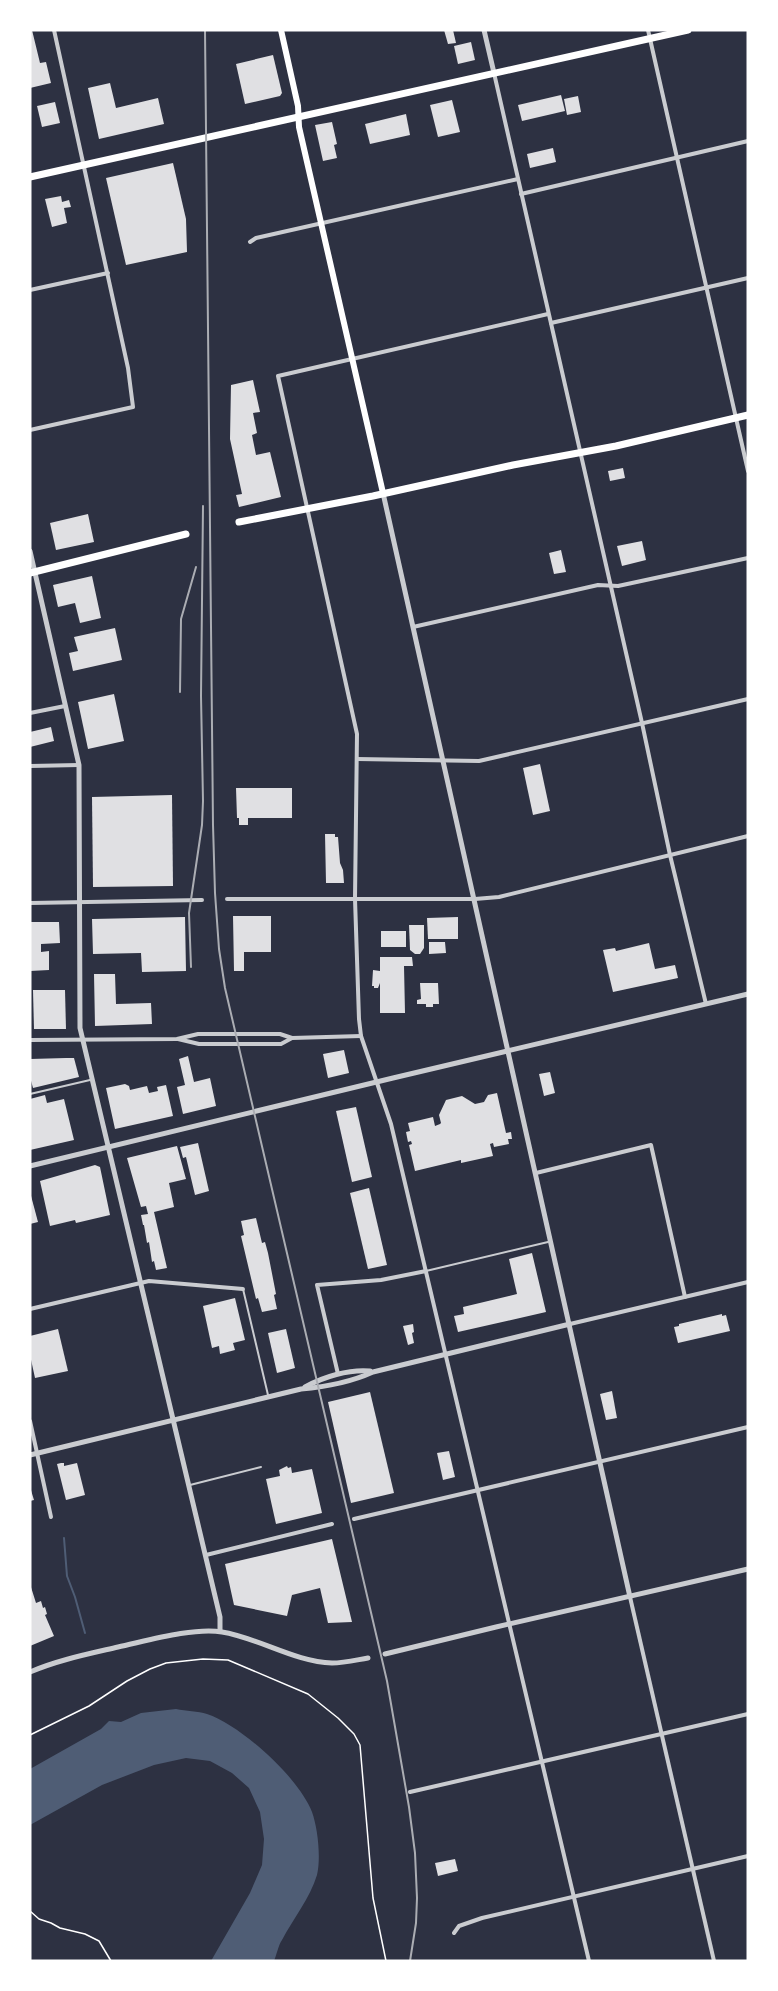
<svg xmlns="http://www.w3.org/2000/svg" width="778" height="1991" viewBox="0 0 778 1991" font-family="Arial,sans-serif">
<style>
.water{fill:#4f5d75}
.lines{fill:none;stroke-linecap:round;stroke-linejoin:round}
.stream{stroke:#4f5d75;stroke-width:2}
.building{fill:#e0e0e3}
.path{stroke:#fff;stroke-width:1.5}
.service{stroke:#caccd0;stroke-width:2}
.minor{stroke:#caccd0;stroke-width:4}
.tertiary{stroke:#caccd0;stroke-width:5}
.secondary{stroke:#fff;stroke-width:6}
.primary{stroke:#fff;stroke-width:7}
.rail{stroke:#abadb3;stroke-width:2}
</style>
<rect width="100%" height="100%" fill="#2d3142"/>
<path class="water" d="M176,1709C186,1711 198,1711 207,1714C242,1726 299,1778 312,1812C318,1829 321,1858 317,1875C310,1898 293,1919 282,1940C278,1946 277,1954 274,1961H211L250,1893L262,1865L264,1839L260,1812L249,1788L232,1773L210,1761L186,1758L154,1765L102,1785L30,1825V1769L101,1729L109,1721L121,1722L141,1713Z"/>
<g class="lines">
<path class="stream" d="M64,1538L67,1576L75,1597L85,1633"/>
</g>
<g class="building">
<path d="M30,30H32L40,63L46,62L51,83L30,88Z"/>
<path d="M444,30H453L456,43L448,44Z"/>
<path d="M471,42L475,60L458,64L454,46Z"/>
<path d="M273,55L282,93L280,96L245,104L236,64Z"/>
<path d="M110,83L116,108L158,98L164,124L99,139L88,88Z"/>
<path d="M561,95L565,111L522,121L518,105Z"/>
<path d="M578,96L581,112L567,115L564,99Z"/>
<path d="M452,100L460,132L438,137L430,105Z"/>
<path d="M55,102L60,123L42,127L37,106Z"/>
<path d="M406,114L410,135L370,144L365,124Z"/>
<path d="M332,122L337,144L334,145L337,158L323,161L315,125Z"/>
<path d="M553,148L556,162L530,168L527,154Z"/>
<path d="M173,163L186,219L187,252L126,265L106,178Z"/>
<path d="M61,196L62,202L69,200L71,207L64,208L67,223L52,227L45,199Z"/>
<path d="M253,380L260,412L253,413L257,433L252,435L256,455L270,452L281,497L239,507L236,495L242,494L230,439L231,385Z"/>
<path d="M623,468L625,478L610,481L608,471Z"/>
<path d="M88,514L94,542L56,550L50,523Z"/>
<path d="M642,541L646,560L622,566L617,546Z"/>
<path d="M561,550L566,572L554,574L549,553Z"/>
<path d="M92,576L101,618L80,623L75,603L58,607L53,585Z"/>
<path d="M115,628L122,660L73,671L69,653L78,651L74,637Z"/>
<path d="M114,694L124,741L88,749L78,702Z"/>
<path d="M51,727L54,741L30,747V732Z"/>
<path d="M540,764L550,811L533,815L523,768Z"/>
<path d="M236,788H292V818H248V825H239V818H237Z"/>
<path d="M172,795L173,886L93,887L92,797Z"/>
<path d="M325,834H335V837H338L340,863L343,870L344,883H326Z"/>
<path d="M233,916H271V952H244V971H234Z"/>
<path d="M185,917L186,971L142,972L141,953L93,954L92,919Z"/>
<path d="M458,917V939H428L427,918Z"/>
<path d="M30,922H59L60,943L41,944V952L49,951V970L30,971Z"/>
<path d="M409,925H424V948L420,954H415L410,950Z"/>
<rect x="381" y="931" width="25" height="16"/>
<path d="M429,942H445L446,953L429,954Z"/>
<path d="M649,943L655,969L675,965L678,978L613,992L603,950L615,948L616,951Z"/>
<path d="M380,957H412L413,966H404L405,1013H380V983L378,988H374V986H372L373,970L380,971Z"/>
<path d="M94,974H115L116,1004L151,1003L152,1024L95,1026Z"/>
<path d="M420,983H438L439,1004H433V1007H426V1004H417V1000L421,999Z"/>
<path d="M33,990H65L66,1029H34Z"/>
<path d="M344,1050L349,1073L328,1078L323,1054Z"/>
<path d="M188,1056L194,1082L210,1078L216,1106L183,1114L177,1087L185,1085L179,1059Z"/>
<path d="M66,1058H74L79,1077L33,1088L30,1077V1059Z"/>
<path d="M550,1072L555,1093L544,1096L539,1074Z"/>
<path d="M125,1084L129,1086L130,1090L147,1086L149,1093L158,1091L157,1087L166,1085L173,1116L115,1129L106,1088Z"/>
<path d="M497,1093L506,1133L511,1132L512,1139H508L509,1144L494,1147L493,1143L490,1144L493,1156L461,1163V1160L415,1171L409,1145L412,1144L411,1141L408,1142L406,1132L410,1131L408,1123L433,1117L435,1126L440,1124L441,1123L439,1115L446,1100L462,1096L475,1104L484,1102L488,1095Z"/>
<path d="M45,1095L47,1103L64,1099L74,1140L30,1150V1099Z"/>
<path d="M356,1107L372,1177L352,1182L336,1111Z"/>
<path d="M198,1143L209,1191L195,1195L186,1157L183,1158L180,1147Z"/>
<path d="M177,1146L186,1179L169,1183L174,1207L154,1212L167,1268L156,1270L154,1261L152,1262L149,1242L147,1243L144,1225H143L141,1215L148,1214L146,1206L141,1207L127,1158Z"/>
<path d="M95,1165L100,1167L110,1215L76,1223L75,1220L50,1226L40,1181Z"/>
<path d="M369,1188L387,1265L368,1269L350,1193Z"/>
<path d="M30,1192L38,1222L30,1224Z"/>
<path d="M256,1218L262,1243L265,1242L268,1253L276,1294L274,1295L277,1309L262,1312L258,1298L256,1299L241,1236L244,1235L241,1221Z"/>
<path d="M532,1253L546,1312L458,1332L454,1316L464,1314L463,1307L517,1294L509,1259Z"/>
<path d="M235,1298L245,1340L233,1343L235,1350L220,1354L219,1346L212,1348L203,1306Z"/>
<path d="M722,1314V1316L726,1315L730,1331L678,1343L674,1327L679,1326V1324Z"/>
<path d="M413,1324L414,1332L412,1333L414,1343L408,1345L403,1326Z"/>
<path d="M58,1329L68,1371L35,1378L30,1355V1336Z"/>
<path d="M286,1329L295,1368L277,1373L268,1333Z"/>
<path d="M612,1391L617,1418L606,1420L600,1394Z"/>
<path d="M370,1392L394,1493L351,1503L328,1402Z"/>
<path d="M449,1451L455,1477L443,1480L437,1453Z"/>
<path d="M61,1463H64V1466L77,1463L85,1495L66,1500L57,1464Z"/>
<path d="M287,1466L288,1468L291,1467L292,1473L312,1469L322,1513L276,1524L266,1479L280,1476L279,1470Z"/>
<path d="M30,1487L34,1500L30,1501Z"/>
<path d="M332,1539L352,1622L328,1623L320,1588L292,1595L287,1616L234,1605L225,1564Z"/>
<path d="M30,1584L36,1603L41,1601L43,1608L45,1607L47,1614L45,1615L54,1636L30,1646Z"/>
<path d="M455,1859L458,1871L438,1876L435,1863Z"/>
</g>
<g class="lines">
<g class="path">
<path d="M30,1735L89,1706L127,1681L150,1669L166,1663L203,1659L228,1660L308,1694L338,1718L354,1734L360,1745L373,1898L386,1961"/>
<path d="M30,1911L39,1919L51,1923L60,1928L85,1934L99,1941L111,1961"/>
</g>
<g class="service">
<path d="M30,1094L90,1080"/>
<path d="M426,1271L548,1242"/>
<path d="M243,1289L268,1395"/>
<path d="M190,1485L261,1467"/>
</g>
<g class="minor">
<path d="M648,30L748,471"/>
<path d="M494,73L642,723L670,855L706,1004"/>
<path d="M521,194L748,141"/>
<path d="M250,242L256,238L518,179"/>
<path d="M30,290L108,273"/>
<path d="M548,314L278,376L357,734L355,899L359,1019L361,1036L391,1124L589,1961"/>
<path d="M551,323L748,278"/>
<path d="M30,430L133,407L128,368L54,30"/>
<path d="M413,627L598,585L618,586L748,558"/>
<path d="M30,713L65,706"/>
<path d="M357,759L479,761L748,699"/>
<path d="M30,766L79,765"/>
<path d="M227,899H475L499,897L748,836"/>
<path d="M30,903L202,900"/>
<path d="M178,1039L199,1044H281L292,1038"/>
<path d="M30,1040L177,1039L198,1034H280L292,1038L361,1036"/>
<path d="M536,1173L651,1145L685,1297"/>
<path d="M30,1309L149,1281L243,1289"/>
<path d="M570,1324L748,1282"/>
<path d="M338,1374L317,1285L381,1280L426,1271"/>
<path d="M30,1421L51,1517"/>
<path d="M354,1519L748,1427"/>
<path d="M206,1555L332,1524"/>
<path d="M630,1597L714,1961"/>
<path d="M410,1792L748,1714"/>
<path d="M454,1933L459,1926L482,1918L748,1856"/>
</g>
<g class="tertiary">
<path d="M484,30L494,73"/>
<path d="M383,493L630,1597"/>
<path d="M30,551L79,765L80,1028L220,1617V1631"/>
<path d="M30,1166L393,1078L748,994"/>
<path d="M305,1387C323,1377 349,1369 370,1371"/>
<path d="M30,1455L301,1389C325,1387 351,1382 373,1372L570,1324"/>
<path d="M385,1654L496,1627L748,1569"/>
<path d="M30,1672C58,1660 88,1654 118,1647C146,1641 194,1627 222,1632C259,1638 295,1662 332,1663C344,1663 356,1660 368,1658"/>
</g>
<path class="secondary" d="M281,30L298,106L299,127L383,493"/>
<g class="primary">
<path d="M30,177L688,30"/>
<path d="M239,522L373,496L513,465L616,446L748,415"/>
<path d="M30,573L186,534"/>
</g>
<g class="rail">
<path d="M205,30L213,825L215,893L219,949L225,988L387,1681L409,1807L415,1853L417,1898L416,1923L410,1961"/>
<path d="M180,692L181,619L196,567"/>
<path d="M191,967L189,913L202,825L203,801L201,696L203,506"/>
</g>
</g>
<rect width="778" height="1991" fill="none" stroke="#ffffff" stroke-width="63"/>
</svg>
